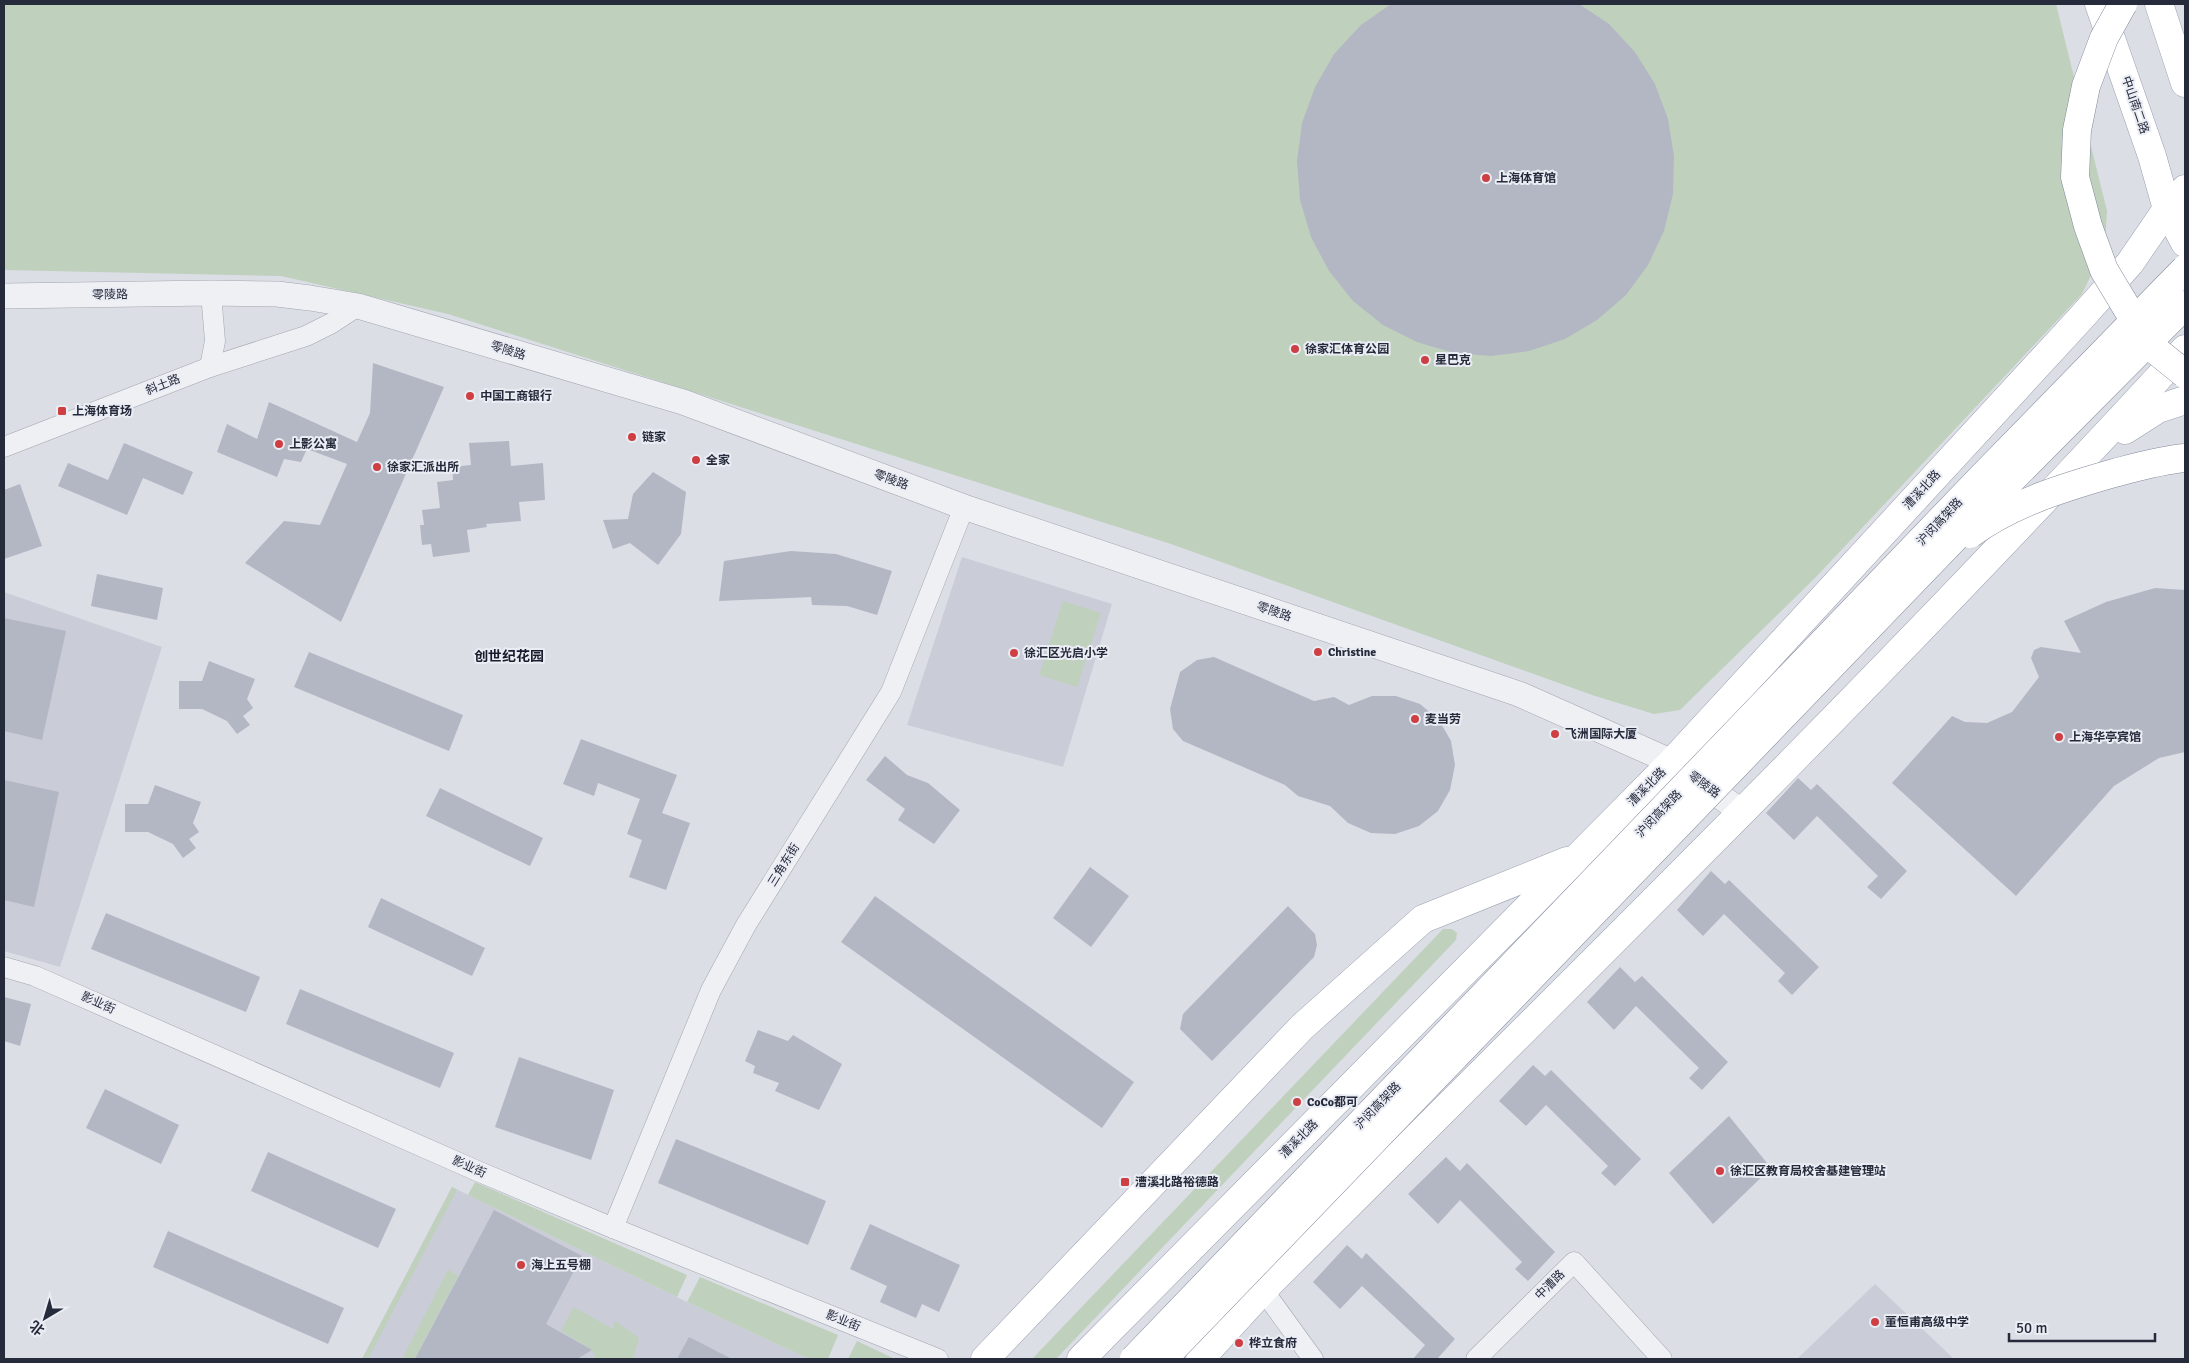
<svg xmlns="http://www.w3.org/2000/svg" width="2189" height="1363" viewBox="0 0 2189 1363" font-family="Signika,'Noto Sans SC',sans-serif">
<style>
.built{fill:#cacdd8}
.garden{fill:#bfd0bd}
.building{fill:#b3b7c3}
.lines{fill:none;stroke-linecap:round;stroke-linejoin:round}
.minor-casing{stroke:#a2a5b0;stroke-width:21}
.tertiary-casing{stroke:#a2a5b0;stroke-width:26}
.primary-casing{stroke:#9ba1b2;stroke-width:29}
.minor{stroke:#eef0f4;stroke-width:20}
.tertiary{stroke:#eef0f4;stroke-width:25}
.primary{stroke:#fff;stroke-width:28}
.trunk-bridge-casing{stroke:#838a9c;stroke-width:29;stroke-linecap:butt}
.trunk-bridge{stroke:#fff;stroke-width:28}
.poi-dot{fill:#cd3f42;stroke:#ebedf4;stroke-width:2}
.labels{text-anchor:middle;dominant-baseline:central;stroke-width:4;stroke-linejoin:round;paint-order:stroke}
.street-label{font-size:12px;fill:#262b3c;stroke:#ebedf4}
.poi-label{font-size:12px;font-weight:bold;fill:#262b3c;stroke:#ebedf4;text-anchor:start}
.neighbourhood-label{font-size:14px;font-weight:bold;fill:#181c2c;stroke:#ebedf4}
</style>
<rect width="100%" height="100%" fill="#dcdee6"/>
<g class="built">
<path d="M962,557L1112,604L1063,767L907,725Z"/>
<path d="M4,592L162,647L60,967L4,951Z"/>
<path d="M452,1187L687,1302L809,1359H362Z"/>
<path d="M1875,1284L1954,1359H1797Z"/>
</g>
<g class="garden">
<path d="M4,4H2056L2107,211L2105,246L2082,294L1816,577L1680,710L1654,714L1595,696L1171,544L448,314L281,276L4,270Z"/>
<path d="M1063,601L1101,613L1077,687L1039,675Z"/>
<path d="M1443,929H1452L1457,933L1456,940L1056,1359H1032Z"/>
<path d="M475,1182L687,1275L677,1297L468,1195Z"/>
<path d="M452,1187L457,1190L368,1359H362Z"/>
<path d="M448,1270L458,1276L415,1359H402Z"/>
<path d="M700,1277L838,1335L828,1359H809L687,1302Z"/>
<path d="M574,1307L613,1329L615,1321L639,1338L633,1359H596L592,1350L561,1331Z"/>
<path d="M857,1341L895,1359H848Z"/>
</g>
<g class="building">
<path d="M1391,4H1579L1609,24L1635,52L1655,84L1668,119L1674,156L1673,194L1664,231L1648,265L1626,295L1597,320L1565,339L1529,351L1491,356L1454,353L1417,342L1383,325L1353,301L1329,271L1311,237L1300,200L1297,161L1302,123L1315,87L1334,54L1361,25Z"/>
<path d="M373,363L444,387L341,622L245,563L284,521L320,525L347,464L307,449L301,462L284,459L277,477L217,452L227,424L257,439L269,402L357,442L370,413Z"/>
<path d="M509,441L511,466L543,463L545,500L519,502L521,521L486,524L487,527L467,530L470,552L433,557L431,544L422,545L420,525H424L422,510L440,508L437,482L453,480L452,467L471,465L469,443Z"/>
<path d="M124,443L193,472L183,495L143,478L127,515L58,486L68,463L108,480Z"/>
<path d="M653,472L686,492L681,534L658,565L630,543L613,549L603,520L628,519L633,494Z"/>
<path d="M20,484L42,546L4,559V490Z"/>
<path d="M791,551L836,554L892,571L877,615L847,606L812,605L811,597L719,601L724,561Z"/>
<path d="M97,574L163,588L157,620L91,606Z"/>
<path d="M2155,588L2185,590V752L2159,758L2114,786L2016,896L1892,783L1952,716L1965,722L1987,723L2012,712L2039,677L2031,658L2034,650L2041,647L2081,653L2064,621L2106,602Z"/>
<path d="M4,618L66,631L42,740L4,731Z"/>
<path d="M309,652L463,715L449,751L294,687Z"/>
<path d="M1214,657L1314,701L1334,697L1349,705L1372,696H1396L1420,704L1439,720L1451,741L1455,765L1450,790L1438,811L1419,826L1395,834L1371,833L1348,823L1330,806L1298,796L1285,785L1183,741L1173,729L1170,709L1180,672L1197,660Z"/>
<path d="M209,661L255,679L247,699L253,708L243,716L250,725L237,734L227,721L202,709H179V681H202Z"/>
<path d="M581,739L677,775L662,813L690,823L666,890L629,877L642,840L627,834L640,799L598,783L594,796L563,784Z"/>
<path d="M885,756L907,775L928,783L960,810L934,844L898,820L905,809L866,780Z"/>
<path d="M1798,778L1811,790L1817,784L1907,871L1881,899L1867,887L1878,876L1817,816L1794,840L1766,813Z"/>
<path d="M4,780L59,792L34,907L4,900Z"/>
<path d="M155,785L201,802L193,823L199,832L189,839L196,848L183,858L173,844L148,832H125V804H148Z"/>
<path d="M440,788L543,838L530,866L426,816Z"/>
<path d="M1090,867L1129,896L1091,947L1053,918Z"/>
<path d="M1711,871L1725,884L1729,880L1819,967L1792,995L1778,981L1785,973L1724,914L1703,936L1677,910Z"/>
<path d="M875,896L1134,1082L1102,1128L841,942Z"/>
<path d="M381,898L485,948L472,976L368,927Z"/>
<path d="M1288,906L1315,934L1317,945L1314,957L1212,1061L1180,1029L1183,1014Z"/>
<path d="M106,913L260,977L246,1012L91,949Z"/>
<path d="M1620,967L1635,982L1642,976L1728,1062L1702,1090L1689,1078L1699,1068L1636,1006L1614,1030L1587,1002Z"/>
<path d="M300,989L454,1053L440,1088L286,1024Z"/>
<path d="M4,997L31,1004L20,1046L4,1041Z"/>
<path d="M758,1030L788,1041L793,1035L842,1064L819,1110L775,1091L779,1083L753,1073L755,1066L745,1061Z"/>
<path d="M519,1057L614,1090L591,1160L495,1127Z"/>
<path d="M1533,1065L1545,1076L1551,1070L1641,1159L1615,1186L1601,1173L1608,1166L1546,1105L1526,1126L1499,1101Z"/>
<path d="M105,1089L179,1125L161,1164L86,1128Z"/>
<path d="M1729,1116L1771,1168L1713,1224L1669,1173Z"/>
<path d="M676,1139L826,1201L808,1245L658,1183Z"/>
<path d="M268,1152L396,1209L378,1248L251,1191Z"/>
<path d="M1446,1157L1460,1171L1467,1163L1555,1252L1528,1281L1515,1269L1522,1262L1460,1200L1438,1224L1408,1194Z"/>
<path d="M494,1210L582,1256L546,1324L592,1350L577,1359H415Z"/>
<path d="M870,1224L960,1265L939,1312L922,1304L916,1318L880,1302L887,1286L850,1269Z"/>
<path d="M168,1231L344,1308L328,1344L153,1267Z"/>
<path d="M1347,1245L1362,1259L1366,1253L1455,1339L1437,1359H1413L1425,1345L1362,1286L1340,1309L1313,1282Z"/>
<path d="M689,1337L732,1359H677Z"/>
</g>
<g class="lines">
<g class="minor-casing">
<g id="minor">
<path d="M210,367L215,341L211,293"/>
<path d="M4,447L210,367L306,336L332,323L358,306"/>
<path d="M4,967L35,976L475,1170L613,1228L938,1359"/>
<path d="M613,1228L711,990L746,925L891,692L964,507"/>
<path d="M1263,1290L1313,1359"/>
<path d="M1476,1359L1574,1262L1662,1359"/>
</g>
</g>
<g class="tertiary-casing">
<path id="tertiary" d="M4,296L211,293L277,294L310,298L358,306L605,379L683,402L964,507L1519,694L1672,762L1742,812"/>
</g>
<g class="primary-casing">
<g id="primary">
<path d="M2099,4L2152,156L2167,209L2185,243"/>
<path d="M2159,4L2185,83"/>
<path d="M2125,430L2158,409L2185,400"/>
<path d="M985,1359L1302,1027L1423,919L1567,861"/>
<path d="M1081,1359L1672,762L2081,318L2130,263L2167,209L2185,189"/>
<path d="M1200,1359L1263,1290C1574,980 1888,673 2185,349"/>
</g>
</g>
<use href="#minor" class="minor"/>
<use href="#tertiary" class="tertiary"/>
<use href="#primary" class="primary"/>
<g class="trunk-bridge-casing">
<g id="trunk-bridge">
<path d="M2123,4L2104,38L2086,86L2077,130L2075,177L2088,226L2104,270L2149,345L2185,374"/>
<path d="M1970,534C2012,503 2065,487 2114,473C2137,467 2161,460 2185,458"/>
<path d="M1134,1359L1981,478L2185,269"/>
<path d="M1163,1359L1998,493L2185,305"/>
</g>
</g>
<use href="#trunk-bridge" class="trunk-bridge"/>
</g>
<g class="poi-dot">
<circle cx="1486" cy="178" r="5"/>
<circle cx="1295" cy="349" r="5"/>
<circle cx="1425" cy="360" r="5"/>
<circle cx="470" cy="396" r="5"/>
<rect x="57" y="406" width="10" height="10" rx="2.5"/>
<circle cx="632" cy="437" r="5"/>
<circle cx="279" cy="444" r="5"/>
<circle cx="696" cy="460" r="5"/>
<circle cx="377" cy="467" r="5"/>
<circle cx="1318" cy="652" r="5"/>
<circle cx="1014" cy="653" r="5"/>
<circle cx="1415" cy="719" r="5"/>
<circle cx="1555" cy="734" r="5"/>
<circle cx="2059" cy="737" r="5"/>
<circle cx="1297" cy="1102" r="5"/>
<circle cx="1720" cy="1171" r="5"/>
<rect x="1120" y="1177" width="10" height="10" rx="2.5"/>
<circle cx="521" cy="1265" r="5"/>
<circle cx="1875" cy="1322" r="5"/>
<circle cx="1239" cy="1343" r="5"/>
</g>
<g class="labels">
<g class="street-label">
<text transform="translate(2135 105) rotate(71)">中山南二路</text>
<text transform="translate(110 295) rotate(-1)">零陵路</text>
<text transform="translate(508 351) rotate(17)">零陵路</text>
<text transform="translate(163 385) rotate(-21)">斜土路</text>
<text transform="translate(891 480) rotate(20)">零陵路</text>
<text transform="translate(1922 490) rotate(-47)">漕溪北路</text>
<text transform="translate(1940 522) rotate(-47)">沪闵高架路</text>
<text transform="translate(1274 612) rotate(19)">零陵路</text>
<text transform="translate(1704 785) rotate(36)">零陵路</text>
<text transform="translate(1647 787) rotate(-45)">漕溪北路</text>
<text transform="translate(1659 814) rotate(-46)">沪闵高架路</text>
<text transform="translate(784 865) rotate(-58)">三角东街</text>
<text transform="translate(98 1003) rotate(24)">影业街</text>
<text transform="translate(1378 1106) rotate(-46)">沪闵高架路</text>
<text transform="translate(1299 1139) rotate(-45)">漕溪北路</text>
<text transform="translate(469 1167) rotate(24)">影业街</text>
<text transform="translate(1550 1285) rotate(-45)">中漕路</text>
<text transform="translate(843 1321) rotate(22)">影业街</text>
</g>
<g class="poi-label">
<text x="1496" y="178">上海体育馆</text>
<text x="1305" y="349">徐家汇体育公园</text>
<text x="1435" y="360">星巴克</text>
<text x="480" y="396">中国工商银行</text>
<text x="72" y="411">上海体育场</text>
<text x="642" y="437">链家</text>
<text x="289" y="444">上影公寓</text>
<text x="706" y="460">全家</text>
<text x="387" y="467">徐家汇派出所</text>
<text x="1328" y="652">Christine</text>
<text x="1024" y="653">徐汇区光启小学</text>
<text x="1425" y="719">麦当劳</text>
<text x="1565" y="734">飞洲国际大厦</text>
<text x="2069" y="737">上海华亭宾馆</text>
<text x="1307" y="1102">CoCo都可</text>
<text x="1730" y="1171">徐汇区教育局校舍基建管理站</text>
<text x="1135" y="1182">漕溪北路裕德路</text>
<text x="531" y="1265">海上五号棚</text>
<text x="1885" y="1322">董恒甫高级中学</text>
<text x="1249" y="1343">桦立食府</text>
</g>
<g class="neighbourhood-label">
<text x="509" y="656">创世纪花园</text>
</g>
</g>
<rect width="2189" height="1363" fill="none" stroke="#262b3c" stroke-width="10"/>
<g transform="translate(45 1318) rotate(218)" stroke="#ebedf4" stroke-width="4" paint-order="stroke">
<path d="M0-4L9 19L0 12L-9 19Z" fill="#262b3c"/>
<text y="-8" font-size="14" font-weight="bold" text-anchor="middle" fill="#262b3c">北</text>
</g>
<path d="M2009 1333v8h146v-8" fill="none" stroke="#262b3c" stroke-width="2.5"/>
<text x="2016" y="1333" font-size="15" fill="#262b3c" stroke="#ebedf4" stroke-width="4" paint-order="stroke">50 m</text>
</svg>
